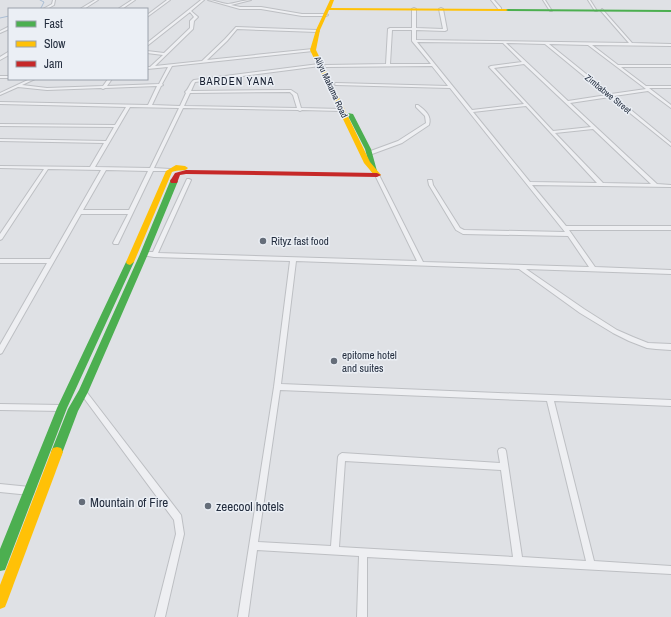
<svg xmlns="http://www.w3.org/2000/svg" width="671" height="617" viewBox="0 0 671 617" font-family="'Archivo Narrow',sans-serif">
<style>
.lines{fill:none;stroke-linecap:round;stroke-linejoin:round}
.stream{stroke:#a9bdd4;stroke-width:1}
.street-casing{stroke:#bdbfc3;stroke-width:2}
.street{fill:#eeeff2;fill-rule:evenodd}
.fast{fill:#4caf50;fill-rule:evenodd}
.slow{fill:#ffc107;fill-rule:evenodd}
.jam{fill:#c62828;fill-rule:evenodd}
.poi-dot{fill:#656d79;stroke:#ebeff5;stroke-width:1.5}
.labels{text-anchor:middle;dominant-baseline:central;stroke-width:3;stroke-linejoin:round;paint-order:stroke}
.far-street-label{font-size:9px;fill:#242e3f;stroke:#ebeff5}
.far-quarter-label{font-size:11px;letter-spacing:1px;fill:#171f30;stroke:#ebeff5}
.poi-label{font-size:11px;fill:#242e3f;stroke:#ebeff5;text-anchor:start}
.near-poi-label{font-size:13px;fill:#242e3f;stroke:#ebeff5;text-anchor:start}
</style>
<rect width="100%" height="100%" fill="#dfe1e5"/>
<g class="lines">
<g class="stream">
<path d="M38,9L41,8L44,2L40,0"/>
<path d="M0,18L9,16"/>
</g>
<g class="street-casing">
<g id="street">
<path d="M53,0H55L54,5L47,9H43L52,4Z"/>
<path d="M95,0H98L84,9H80Z"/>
<path d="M132,0H135L122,9H118Z"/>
<path d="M167,0H170L147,17V15Z"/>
<path d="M201,0H204L191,11L198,17L194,21L193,29L155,66L202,61L225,39L236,27L317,30L319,31L317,32L237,29L227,41L207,60L313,49L315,50L313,51L172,66L162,84L163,85L161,86L152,105L180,106L186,93L185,92C189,89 190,82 194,80L319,64L321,65L320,66L195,82L191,91L291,90L297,94L301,108L341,109L343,110L341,111L302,110L300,111L298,110L183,108L154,168L170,169L172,170L170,171H153L118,244H114L113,243L128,214H81L2,353L0,354V345L47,263H0V259H50L101,170L48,169L2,239L0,240V234L44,169L0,168V166L90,167L104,143L0,141V139L106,141L114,127L0,126V124L115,125L126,107L0,104V102L148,105L157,86L105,88L103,89L101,88L47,90L18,87L0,95V93L30,79H35L22,85L47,88L103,86L108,79H112L107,86L159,84L168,67L147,69V67H150L163,55L147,53V51L164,53L190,28V21L194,17L190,12L147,46V43ZM290,92L293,95L297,108L184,106L190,93ZM130,107L179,108L150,168L95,167ZM106,170L148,171L129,210H83Z"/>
<path d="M208,0C214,0 220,3 227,4C233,4 243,0 251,0L231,5L240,7H261L302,14H326L328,15L326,16H302L261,9H240Z"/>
<path d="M491,0H494L501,8V10H499Z"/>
<path d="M543,0H545L552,11H550Z"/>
<path d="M588,0H590L597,11H595Z"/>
<path d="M414,8L416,9V28L443,29L439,9L441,8L443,9L447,30L445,31L416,30V40L629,43L601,11L602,9L632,43L671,44V46L592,45L618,65H671V67H621L646,86H671V88H649L671,105V108L648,91L614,96L671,143V146L610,97L570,103L657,184L671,185V187L532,185L566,226H671V230H569L595,267L671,270V274L526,269L584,309L617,330L633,337L648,343L671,344V350L656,349L647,348L629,341L613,333L580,313L519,269L296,261L281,384L671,400V406L554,401L594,561L671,566V574L367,557V617H357L359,556L257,550L248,617H238L274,387L290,261L154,257L142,255L141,254L144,252H153L187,179H189L191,180L158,253L417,261L375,175L377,174L379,175L423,262L589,267L568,236L463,234L456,230L429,185L428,180H432L433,185L460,228L464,230L565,232L450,88L336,85L334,84L336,83L448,86L432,66L326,67L324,66L326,65L386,64L388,29L390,28H412V9ZM392,30H412V41L431,64H390ZM417,42L503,43L522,62L491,66L489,67L524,104L472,110ZM506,43L545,44L607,95L568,101ZM549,44L588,45L646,89L611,94ZM524,64L591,127L553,131L494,68ZM526,106L597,183L530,182L473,112ZM593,129L651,184L603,183L555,133ZM280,390L547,401L586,561L522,557L506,451L505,449L502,448L499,449L498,451L500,463L342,453L339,455L338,457L331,546L258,542ZM345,461L501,470L513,557L339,547Z"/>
<path d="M8,27H9V29L0,33V31Z"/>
<path d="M8,52H9V55L0,60V57Z"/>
<rect x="0" y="76" width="9" height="2"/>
<path d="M416,105H418C425,110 432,116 429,125L402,143L372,154H368V152L398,141L426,123L425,116L416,107Z"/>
<path d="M83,389L85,390L181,515L184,534L165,617H155L176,534L174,520L81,394L80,392L81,390Z"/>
<path d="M0,404L62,405L64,406L65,408L64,410L62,411L0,410Z"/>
<path d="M0,484L30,487L33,488L34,491L33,494L30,495L0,492Z"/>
</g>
</g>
<use href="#street" class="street"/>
<g class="fast">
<path d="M504,9L671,10V12L506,11Z"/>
<path d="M348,113L353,114L371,149L377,171L376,172L374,173L371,171L365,149L347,114Z"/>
<path d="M171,179H174L178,181L148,254L88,392L78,411L61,456L57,457L53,456L51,452L68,409L79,390L140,254Z"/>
<path d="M130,259L134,262L67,408L5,570L0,571V549L57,408L126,262Z"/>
</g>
<g class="slow">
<path d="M330,0H334L331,8L506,9L508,10L506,11L329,10L320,30L316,50L370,162L381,175L379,176H375L364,163L310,50L316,30Z"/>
<path d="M176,165L185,166L188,168C185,172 178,169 172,172L134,262L130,265L127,264L126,262L166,171Z"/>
<path d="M57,447L61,448L63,452L7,602L5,607L0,609V585L51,452L53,448Z"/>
</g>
<path class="jam" d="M186,170L377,173L381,175L377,177L186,174L180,175L177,183H171L170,181L175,173Z"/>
</g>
<g class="poi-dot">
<circle cx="263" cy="241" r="4"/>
<circle cx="334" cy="361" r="4"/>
<circle cx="82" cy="502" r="4"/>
<circle cx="208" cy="506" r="4"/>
</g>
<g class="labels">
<g class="far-street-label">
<text transform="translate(331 87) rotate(65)">Aliyu Makama Road</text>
<text transform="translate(608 94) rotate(39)">Zimbabwe Street</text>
</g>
<g class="far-quarter-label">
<text x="237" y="81">BARDEN YANA</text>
</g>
<g class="poi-label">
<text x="271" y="241">Rityz fast food</text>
<text x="342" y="355">epitome hotel<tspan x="342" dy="13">and suites</tspan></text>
</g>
<g class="near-poi-label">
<text x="90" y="502">Mountain of Fire</text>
<text x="216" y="506">zeecool hotels</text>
</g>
</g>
<rect x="8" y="8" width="140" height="72" fill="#ebeff5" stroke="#9ba2ac"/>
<rect x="16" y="21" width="20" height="6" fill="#4caf50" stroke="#9ba2ac"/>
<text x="44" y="28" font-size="12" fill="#242e3f">Fast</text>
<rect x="16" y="41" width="20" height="6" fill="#ffc107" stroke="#9ba2ac"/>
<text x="44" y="48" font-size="12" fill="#242e3f">Slow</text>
<rect x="16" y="61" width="20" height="6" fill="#c62828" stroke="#9ba2ac"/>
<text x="44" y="68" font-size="12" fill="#242e3f">Jam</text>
</svg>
